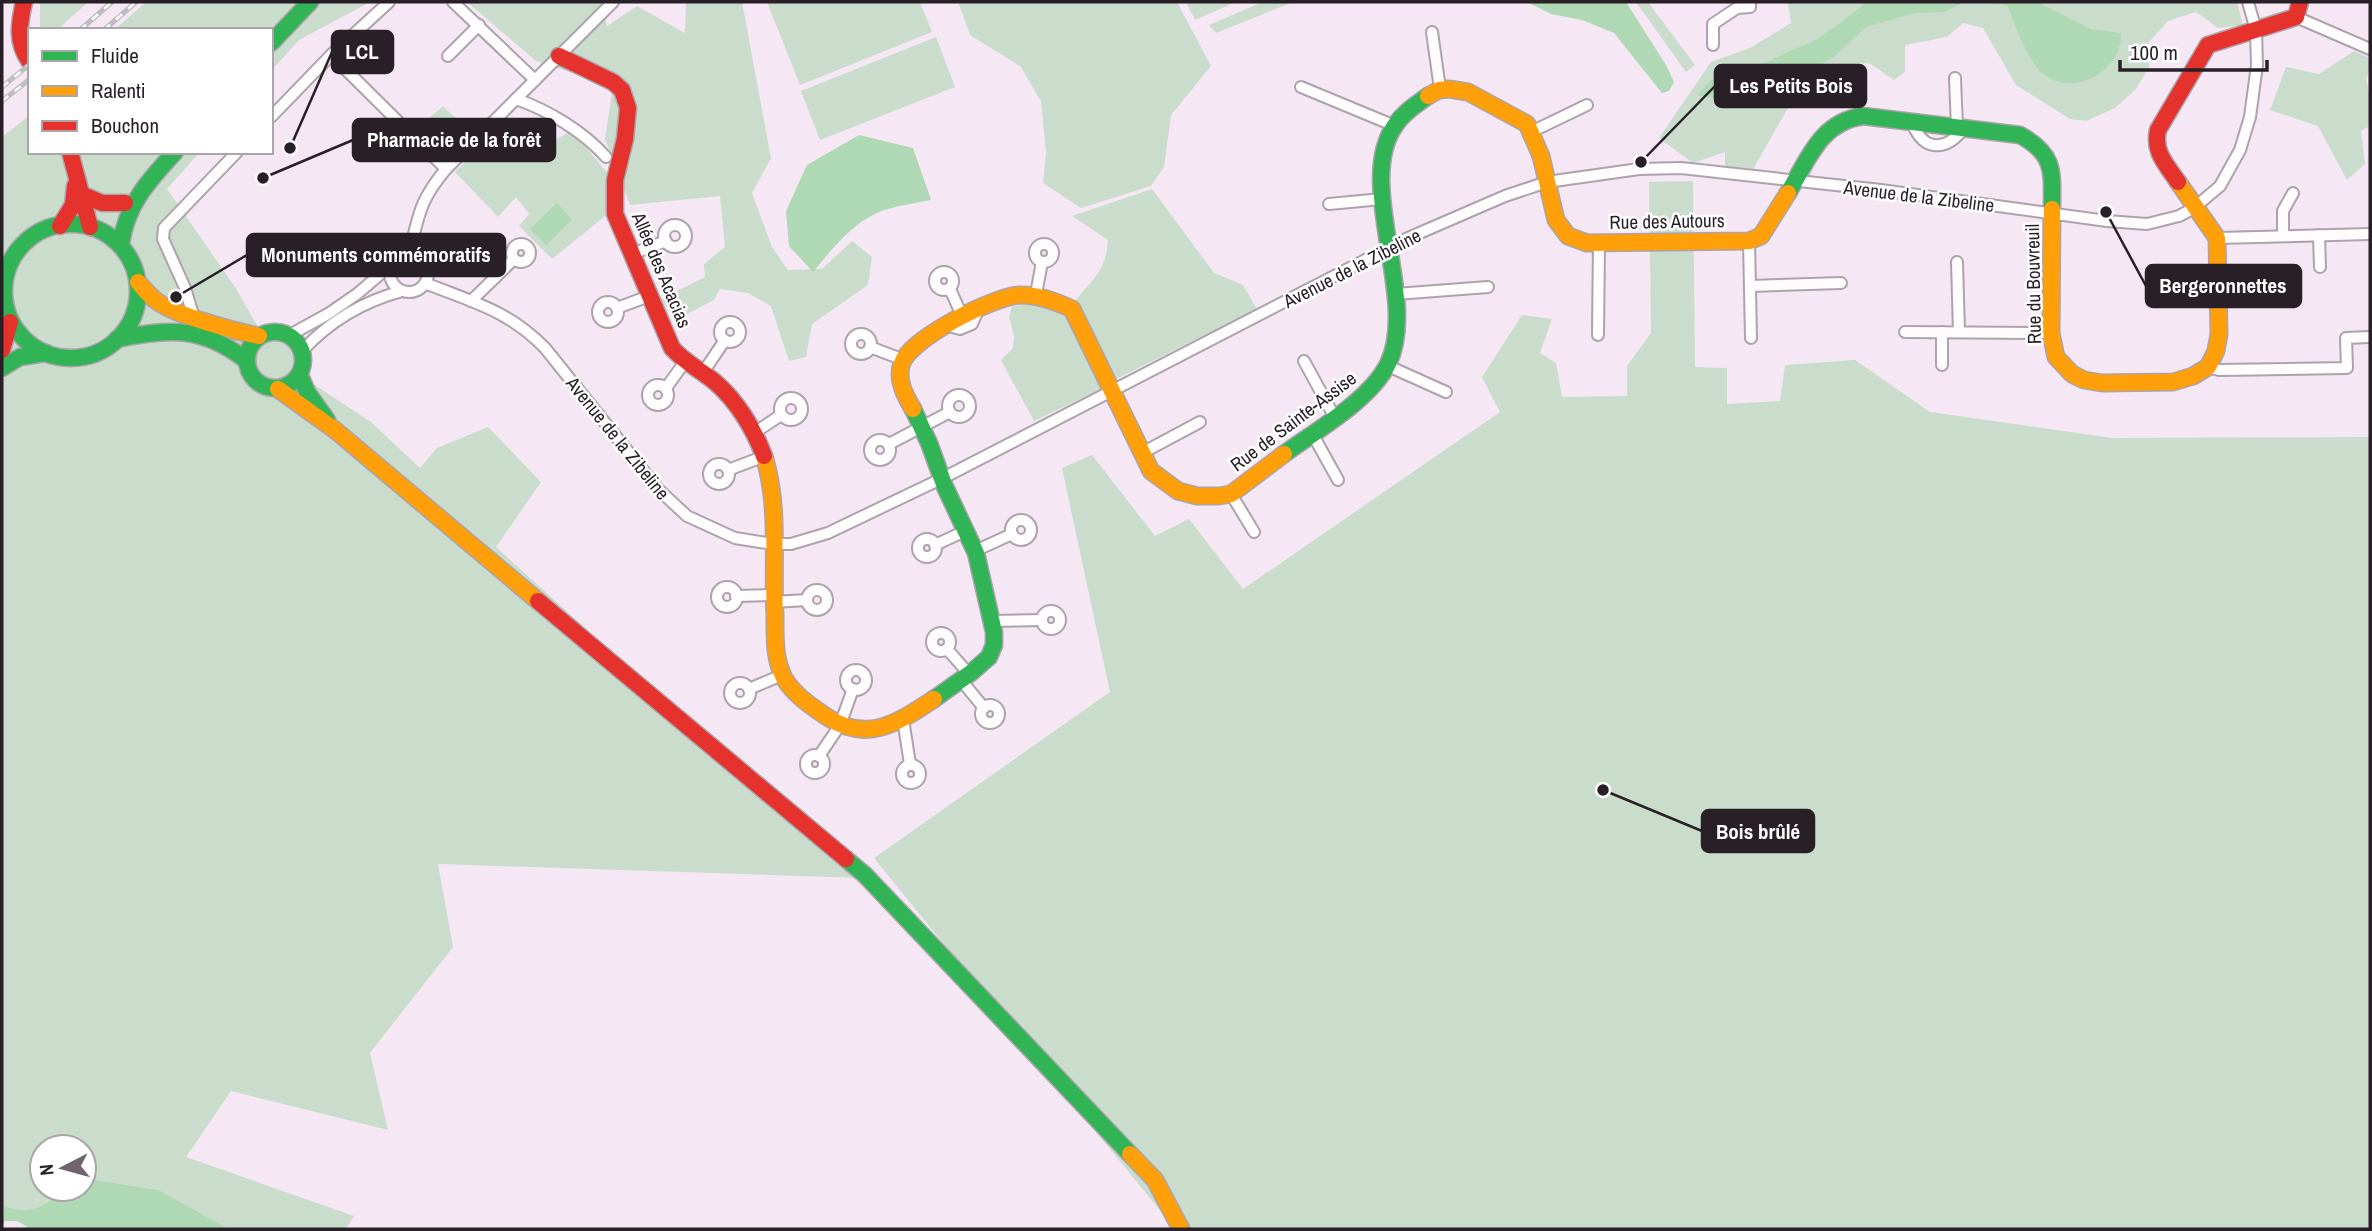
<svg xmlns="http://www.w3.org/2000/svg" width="2372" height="1231" viewBox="0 0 2372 1231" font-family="'Archivo Narrow',sans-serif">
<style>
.green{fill:#cadccc}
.water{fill:#afd9b4}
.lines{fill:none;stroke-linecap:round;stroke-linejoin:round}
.street-casing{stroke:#aca3ab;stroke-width:14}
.fast-casing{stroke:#aca3ab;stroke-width:19}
.slow-casing{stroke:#aca3ab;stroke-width:19}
.jam-casing{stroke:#aca3ab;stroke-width:19}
.street{stroke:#fefcfd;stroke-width:10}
.fast{stroke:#30b455;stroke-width:16}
.slow{stroke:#ff9f0a;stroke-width:16}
.jam{stroke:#e5322d;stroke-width:16}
.rail-casing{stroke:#bfbdbf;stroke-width:5}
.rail{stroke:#fff;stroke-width:2.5;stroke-dasharray:8;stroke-linecap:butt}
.labels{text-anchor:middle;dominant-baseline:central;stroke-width:5;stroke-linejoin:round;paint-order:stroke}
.street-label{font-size:19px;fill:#281f27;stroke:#fff}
.leader{fill:none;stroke:#281f27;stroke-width:2.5}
.callout-dot{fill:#281f27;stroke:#fff;stroke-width:2.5}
.callout{fill:#281f27;stroke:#281f27;stroke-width:2.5}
.callout-label{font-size:21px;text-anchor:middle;font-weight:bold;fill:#fff}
</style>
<rect width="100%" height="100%" fill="#f5e8f4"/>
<g class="green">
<path d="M40,2H88L57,30H40Z"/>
<path d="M146,2H370L299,40L271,71V30H114Z"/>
<path d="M467,2H601L607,26L637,6L685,33L686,2H742L771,158L752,193L772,247L788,270L822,269L852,241L872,257L868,285L812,324L806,357L789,361L771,306L748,293L720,289L714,300L675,320L661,299L705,277L704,264L725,247L720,196L630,205L605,139L613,86L536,61Z"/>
<path d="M767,2H920L932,32L800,85Z"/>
<path d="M958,2H1177L1211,66L1171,115L1164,167L1151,186L1081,208L1043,183L1046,153L1041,101L1021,67L970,35Z"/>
<path d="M1186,2H1236L1195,20Z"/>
<path d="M1263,2H1293L1216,33L1209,25Z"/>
<path d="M1636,2H1648L1695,65L1686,72Z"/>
<path d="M1790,2H2237L2243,25L2218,28L2196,12L2168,21L2141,51L2150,65L2136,89L2115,108L2086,121L2070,119L2016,85L1983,28L1963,23L1947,37L1905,45V72L1894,80L1869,63L1853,64L1839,99L1820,100L1796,94L1753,169L1725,166V152L1693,163L1659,138L1711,62L1750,48L1791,23L1788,4Z"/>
<path d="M936,37L955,87L820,140L801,91Z"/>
<path d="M2354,51L2370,58V69L2366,79L2370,97V126L2361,131L2365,164L2347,180L2318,126L2270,110L2286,67L2319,74Z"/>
<path d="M443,106L464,126L447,144L425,122Z"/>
<path d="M30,115V152H200L167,189L235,287L265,339C286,335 300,350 292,370L371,422L420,468L437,448L488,427L541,482L496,547L861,878L438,864L453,947L370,1053L388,1130L231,1091L186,1157L354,1216L346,1229H229L159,1190L90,1179L84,1182V1147H42V1189H72C45,1205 36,1216 4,1206L2,1202V137Z"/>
<path d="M568,133L584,145L609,175V213L552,259L519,226L529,214L516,197L498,217L455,172L487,140L503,156L537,149Z"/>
<path d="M1693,181L1695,367L1727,368V404L1780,401L1785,365L1855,360L1930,412L2112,438L2370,437V1229H1175L874,858L1110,692L1062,468L1092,455L1155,536L1189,519L1243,589L1500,412L1482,377L1522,315L1552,319L1540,353L1556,363L1562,397L1627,396V366L1651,333L1649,182Z"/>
<path d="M1152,189L1214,273L1243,285L1257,309L1112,381L1073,304C1092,278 1105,275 1108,240L1072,216Z"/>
<path d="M1045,303L1066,313L1103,388L1034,421L1001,360L1013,348L1014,336L1009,317L1012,306Z"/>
</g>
<g class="water">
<path d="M1527,2H1626L1666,65L1674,82L1669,91L1662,93L1614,33L1582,20L1551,14Z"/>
<path d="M1867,2H1965L1944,12L1915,13L1866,27L1835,56L1807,73L1719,99L1697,95L1711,80L1744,72L1813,41L1835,27Z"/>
<path d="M1985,2H2038L2091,29L2121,33C2123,71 2073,99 2042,73C2027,60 2015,24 2007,5Z"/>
<path d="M859,135L913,148L931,200C916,203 901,205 888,209C857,217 833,248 813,272L789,246L786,211L807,165Z"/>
<path d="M557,203L572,220L546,245L530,229Z"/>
<path d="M90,1179L159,1190L229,1229H27L26,1226L17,1221H5L2,1228V1202L4,1206C49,1220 48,1189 84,1189V1182Z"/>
</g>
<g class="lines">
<g class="street-casing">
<g id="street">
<path d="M453,2L535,80"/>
<path d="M2296,17L2370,49"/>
<path d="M1432,32L1440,89"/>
<path d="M1713,45V24L1737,8L1750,7V2"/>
<path d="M331,55L446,169"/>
<path d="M448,56L479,25"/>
<path d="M1955,78L1957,127"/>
<path d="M1301,87L1395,126"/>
<path d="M516,99C548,110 584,132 606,157"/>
<path d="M271,117L331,55L389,2"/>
<path d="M1912,122C1923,152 1946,152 1964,128"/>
<path d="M1531,132L1587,105"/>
<path d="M1329,204L1382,199"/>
<circle cx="675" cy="236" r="11"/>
<path d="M2319,235L2320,267"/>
<path d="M2283,236V211L2293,193"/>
<path d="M2217,238L2370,234"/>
<path d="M1749,241L1751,338"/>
<circle cx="1044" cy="253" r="9"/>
<circle cx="521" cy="253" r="9"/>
<circle cx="409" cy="273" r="19"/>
<path d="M409,254C419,215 419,201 446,169L613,2"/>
<path d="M632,254L666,241"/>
<path d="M1957,262L1959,332"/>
<circle cx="944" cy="281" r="9"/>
<path d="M425,283C472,302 508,310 545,348L658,489L687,516L735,538L773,544H791L828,533L943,478L1408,238L1505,196L1547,182L1639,169L1681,168L1881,190L2107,221L2147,224L2179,216L2194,208L2220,186L2240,150L2250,117L2257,65L2256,30L2248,2"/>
<path d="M1750,286L1841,283"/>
<path d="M2164,286L2218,287"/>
<path d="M950,289L963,318"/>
<path d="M1036,294L1042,262"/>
<path d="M1396,294L1488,287"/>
<path d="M471,301L514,259"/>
<circle cx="608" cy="312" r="10"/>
<path d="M617,308L649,296"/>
<path d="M2,312H6"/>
<path d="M193,315L185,288L163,239L164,228L237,152"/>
<circle cx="730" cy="332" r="10"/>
<path d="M949,326L960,329L972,324L979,308"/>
<path d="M1905,332L2051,333"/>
<path d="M1942,332V365"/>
<circle cx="861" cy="344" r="10"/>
<path d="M290,335L328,314L357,294L391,265"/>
<path d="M1598,335L1599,243"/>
<path d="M870,347L904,360"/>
<path d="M303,350C330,321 365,301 402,291"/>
<path d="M1304,361L1334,416"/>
<path d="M1388,366L1446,392"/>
<path d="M2208,367L2219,370L2347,368L2346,338L2369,337"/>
<path d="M702,374L725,340"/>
<circle cx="658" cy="395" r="10"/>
<path d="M666,388L684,363"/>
<circle cx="959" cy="406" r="11"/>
<circle cx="791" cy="409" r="11"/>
<path d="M754,433L781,415"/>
<path d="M1313,435L1338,480"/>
<circle cx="880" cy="450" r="10"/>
<path d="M889,444L950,412"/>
<path d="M1142,453L1200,422"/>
<circle cx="719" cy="474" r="10"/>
<path d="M728,470L765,456"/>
<path d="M1231,494L1254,532"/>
<circle cx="1021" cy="530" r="10"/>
<circle cx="927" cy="548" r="9"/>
<path d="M935,545L965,531"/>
<path d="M975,551L1012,534"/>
<circle cx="727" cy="597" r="10"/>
<circle cx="817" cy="600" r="10"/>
<path d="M736,596L773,595"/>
<path d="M773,602L807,600"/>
<circle cx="1051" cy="620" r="9"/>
<path d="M992,621L1042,620"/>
<circle cx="941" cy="642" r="9"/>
<path d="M947,649L969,674"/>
<circle cx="856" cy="680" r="10"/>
<path d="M961,680L984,708"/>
<circle cx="740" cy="693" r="10"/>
<path d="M749,689L782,675"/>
<circle cx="990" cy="714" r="9"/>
<path d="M903,719L910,764"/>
<circle cx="815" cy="764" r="9"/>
<path d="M819,756L840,725L853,689"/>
<circle cx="911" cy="774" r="9"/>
</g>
</g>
<g class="fast-casing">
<g id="fast">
<path d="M271,43L310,2"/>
<path d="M1788,193C1808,160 1820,122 1863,116L2020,135C2056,155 2052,172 2052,209"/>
<circle cx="71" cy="291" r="67"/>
<path d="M121,244C126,205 149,180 175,152"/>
<circle cx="275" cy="360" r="28"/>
<path d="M117,339C170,328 203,326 247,361"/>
<path d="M2,368L20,357L46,353"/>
<path d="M298,378L302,380L307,392L327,420"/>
<path d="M913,409L929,443L945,487L976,553L994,632V645L989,657L972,672L934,699"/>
<path d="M1284,454C1317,430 1370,400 1388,364C1420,299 1353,182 1396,124C1404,112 1417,104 1428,96"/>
<path d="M846,859L865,875L1130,1154"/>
</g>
</g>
<g class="slow-casing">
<g id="slow">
<path d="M1428,96L1439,90L1449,89L1468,92L1527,124L1541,156L1556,220L1568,236L1587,243L1749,241L1761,236L1788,193"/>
<path d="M2052,209L2051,333L2056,357L2072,374L2084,380L2102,383L2173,382L2193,376L2208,367L2216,351L2219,334L2217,238L2178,182"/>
<path d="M138,282C144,289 150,297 158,302C178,316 234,331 259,336"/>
<path d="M278,389L335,430L538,601"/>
<path d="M913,409C905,396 896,379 902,363C911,338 994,296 1020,295C1039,295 1055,301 1072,309L1151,471L1178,491L1197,496H1219L1231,494L1284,454"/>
<path d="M764,456C780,508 772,561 775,615C775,636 774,659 784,678C794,695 811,706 827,717C868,744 899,722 934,699"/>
<path d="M1130,1154L1155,1180L1181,1229"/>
</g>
</g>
<g class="jam-casing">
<g id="jam">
<path d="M24,2C19,24 16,43 30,62"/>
<path d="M559,56L613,82L622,90L628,108L625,139L615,180V214L672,348C685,363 701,370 715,382C737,401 754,429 764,456"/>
<path d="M70,152L90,227"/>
<path d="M2178,182C2166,164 2153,152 2158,130L2208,45L2296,17L2300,2"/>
<path d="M81,194L102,203H125"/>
<path d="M60,226L73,205L75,186"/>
<path d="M2,350L10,322"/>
<path d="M538,601L846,859"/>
</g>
</g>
<use href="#street" class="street"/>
<use href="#fast" class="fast"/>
<use href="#slow" class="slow"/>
<use href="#jam" class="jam"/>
<g class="rail-casing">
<g id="rail">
<path d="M80,30L112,2"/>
<path d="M104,30L136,2"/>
<path d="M2,87L30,64"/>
<path d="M2,101L30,79"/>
</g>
</g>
<use href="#rail" class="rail"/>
</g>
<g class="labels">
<g class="street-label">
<text transform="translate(1919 196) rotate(7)">Avenue de la Zibeline</text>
<text transform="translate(1667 221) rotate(-1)">Rue des Autours</text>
<text transform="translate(1352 268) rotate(-27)">Avenue de la Zibeline</text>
<text transform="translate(662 270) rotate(67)">Allée des Acacias</text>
<text transform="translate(2033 284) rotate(-91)">Rue du Bouvreuil</text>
<text transform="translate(1293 421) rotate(-37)">Rue de Sainte-Assise</text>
<text transform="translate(618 438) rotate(51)">Avenue de la Zibeline</text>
</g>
</g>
<path class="leader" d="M290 148L332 52M1641 162L1715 86M263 178L353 140M176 297L247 255M2106 212L2146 286M1603 790L1702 831"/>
<g class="callout-dot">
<circle cx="290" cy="148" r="7"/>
<circle cx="1641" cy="162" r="7"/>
<circle cx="263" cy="178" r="7"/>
<circle cx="176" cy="297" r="7"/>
<circle cx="2106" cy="212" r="7"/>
<circle cx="1603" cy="790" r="7"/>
</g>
<g class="callout">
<rect x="332" y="31" width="61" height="42" rx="7"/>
<rect x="1715" y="65" width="151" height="42" rx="7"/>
<rect x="353" y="119" width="202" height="42" rx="7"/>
<rect x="247" y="234" width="258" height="42" rx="7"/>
<rect x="2146" y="265" width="155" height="42" rx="7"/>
<rect x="1702" y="810" width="112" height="42" rx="7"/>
</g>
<g class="callout-label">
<text x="362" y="59">LCL</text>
<text x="1791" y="93">Les Petits Bois</text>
<text x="454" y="147">Pharmacie de la forêt</text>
<text x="376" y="262">Monuments commémoratifs</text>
<text x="2223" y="293">Bergeronnettes</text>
<text x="1758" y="839">Bois brûlé</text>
</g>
<rect width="2372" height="1231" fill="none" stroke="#281f27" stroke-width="7"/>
<rect x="28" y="28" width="245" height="126" fill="#ffffff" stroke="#a9a5a9" stroke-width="2"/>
<rect x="42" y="51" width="35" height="10" fill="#30b455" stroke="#a9a5a9" stroke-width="2"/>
<text x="91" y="63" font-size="21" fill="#281f27">Fluide</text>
<rect x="42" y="86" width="35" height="10" fill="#ff9f0a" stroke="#a9a5a9" stroke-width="2"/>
<text x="91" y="98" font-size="21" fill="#281f27">Ralenti</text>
<rect x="42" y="121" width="35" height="10" fill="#e5322d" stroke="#a9a5a9" stroke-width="2"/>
<text x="91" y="133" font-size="21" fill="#281f27">Bouchon</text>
<g transform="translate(63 1168) rotate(264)"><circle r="33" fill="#ffffff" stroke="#a9a5a9" stroke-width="2"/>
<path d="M0-5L12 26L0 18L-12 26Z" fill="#70656f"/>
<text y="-10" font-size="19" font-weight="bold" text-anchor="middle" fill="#281f27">N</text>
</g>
<path d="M2120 60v10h147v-10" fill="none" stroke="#281f27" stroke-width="3.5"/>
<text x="2130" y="60" font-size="21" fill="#281f27" stroke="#ffffff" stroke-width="5" paint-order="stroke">100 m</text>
</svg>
